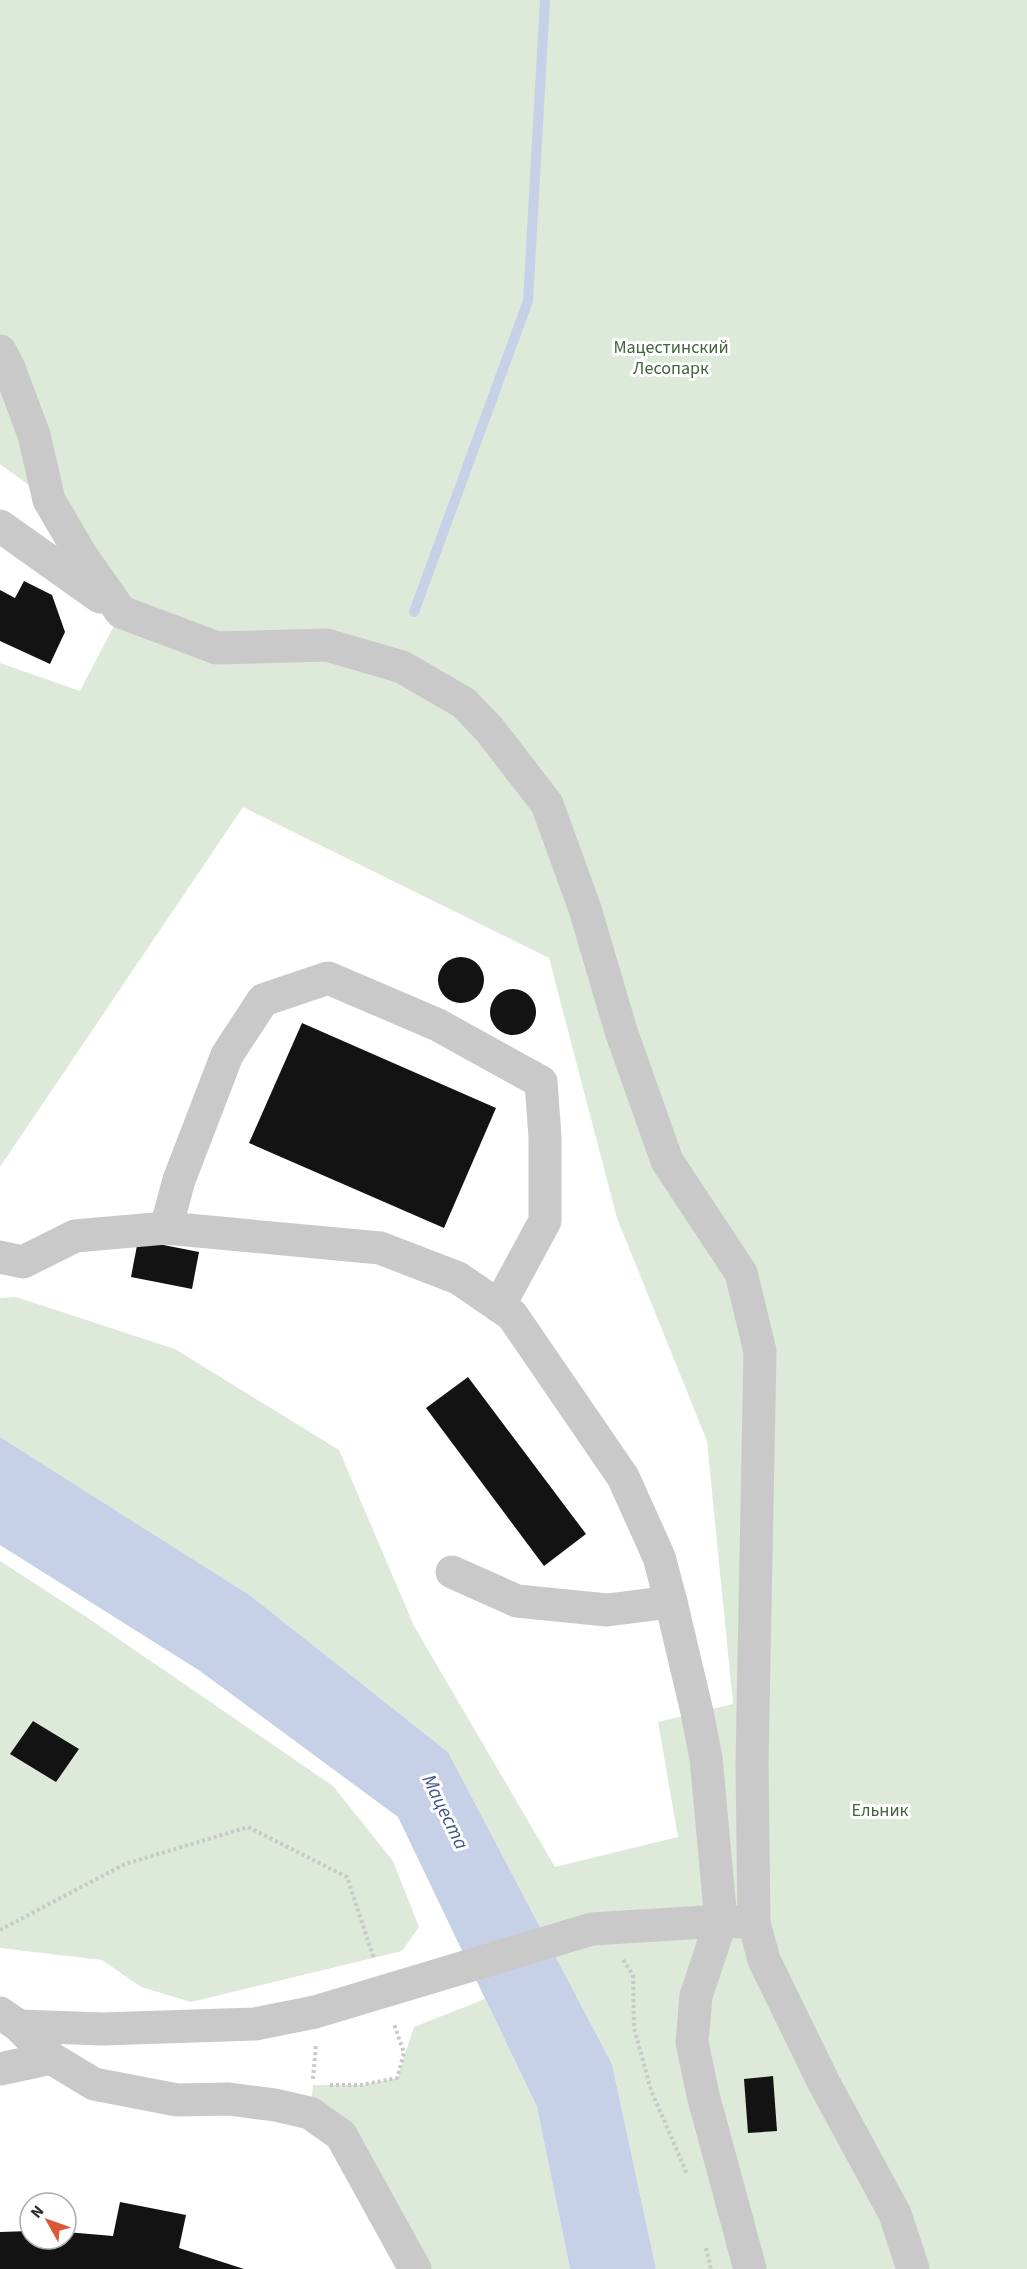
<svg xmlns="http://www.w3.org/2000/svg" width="1027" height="2269" viewBox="0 0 1027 2269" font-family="'Source Sans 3',sans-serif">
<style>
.green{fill:#dde9d9}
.water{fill:#c6d1e8}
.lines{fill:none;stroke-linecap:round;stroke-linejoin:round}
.stream{stroke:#c6d1e8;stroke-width:10}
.building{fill:#131313}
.path{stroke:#c9c9c9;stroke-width:4;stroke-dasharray:3 3;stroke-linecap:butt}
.minor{stroke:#c9c9c9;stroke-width:33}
.labels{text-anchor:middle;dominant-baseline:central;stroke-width:6;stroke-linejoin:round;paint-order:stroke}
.park-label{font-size:18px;fill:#43643c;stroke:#fff}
.water-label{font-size:20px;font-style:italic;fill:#3e5789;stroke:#fff}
</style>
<rect width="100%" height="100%" fill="#fff"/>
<g class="green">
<path d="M0,0H1027V2269H656L612,2064L448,1752L251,1596L0,1437V1298L16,1297L175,1349L339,1450L414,1626L555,1867L678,1837L658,1722L733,1704L707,1441L617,1218L549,958L243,807L0,1167V663L80,691L121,612L49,500L0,464Z"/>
<path d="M0,1561L85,1616L333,1786L393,1861L419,1927L402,1951L191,2002L141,1987L102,1960L0,1948Z"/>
<path d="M485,1999L537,2107L570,2269H415L310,2113L313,2085H361L397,2078L414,2027Z"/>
</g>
<path class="water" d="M0,1437L251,1596L448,1752L612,2064L656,2269H570L537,2107L398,1817L200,1671L0,1545Z"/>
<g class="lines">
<path class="stream" d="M414,612L528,301L545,0"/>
</g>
<g class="building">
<path d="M24,581L52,595L65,632L50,664L0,641V590L15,598Z"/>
<circle cx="461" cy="980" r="23"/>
<circle cx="513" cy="1012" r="23"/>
<path d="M302,1023L496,1108L444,1228L249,1143Z"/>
<path d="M138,1240L199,1252L192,1289L131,1277Z"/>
<path d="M468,1377L586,1534L544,1566L426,1408Z"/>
<path d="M33,1721L79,1749L56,1782L10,1754Z"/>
<path d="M773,2076L777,2131L748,2133L744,2079Z"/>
<path d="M120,2202L186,2215L179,2248L244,2269H0V2232L30,2231V2239H66V2232L113,2236Z"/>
</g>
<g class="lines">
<g class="path">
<path d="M0,1930L125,1864L248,1827L347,1877L374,1959"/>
<path d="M623,1960L633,1975L634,2028L651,2090L687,2174"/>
<path d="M313,2079L316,2045"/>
<path d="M330,2085H361L397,2078L404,2053L394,2024"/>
<path d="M706,2248L711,2269"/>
</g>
<g class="minor">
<path d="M0,351L9,368L34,435L49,500L81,555L121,612L217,648L327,645L402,667L464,703L489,729L547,804L585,909L621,1031L667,1161L741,1273L760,1351L752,1763L754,1923L764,1960L824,2083L895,2214L913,2269"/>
<path d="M0,526L100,597"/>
<path d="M166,1228L179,1180L227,1055L263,1000L328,978L438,1025L541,1082L545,1137V1221L499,1306"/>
<path d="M0,1257L23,1262L75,1236L166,1228L380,1248L458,1278L512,1315L623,1477L659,1557L671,1602L697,1712L706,1758L721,1921L696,1996L692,2042L703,2095L750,2269"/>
<path d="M452,1572L517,1601L607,1610L671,1602"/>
<path d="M0,2013L19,2026L51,2058L94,2084L177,2100L229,2099L275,2105L310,2113L341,2135L415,2269"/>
<path d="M19,2026L102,2029L255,2024L315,2012L592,1929L721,1921L742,1922"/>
<path d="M0,2069L51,2058"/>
</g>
</g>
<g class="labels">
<g class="park-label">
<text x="671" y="347">Мацестинский<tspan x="671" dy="21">Лесопарк</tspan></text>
<text x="880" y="1810">Ельник</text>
</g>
<g class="water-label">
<text transform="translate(445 1812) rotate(64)">Мацеста</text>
</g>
</g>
<g transform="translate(48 2221) rotate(310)"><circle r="28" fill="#ffffff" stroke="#ababab" stroke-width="1.5"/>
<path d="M0-4.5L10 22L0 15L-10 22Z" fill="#dc5834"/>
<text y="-9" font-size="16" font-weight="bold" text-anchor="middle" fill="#2c2c2c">N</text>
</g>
</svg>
